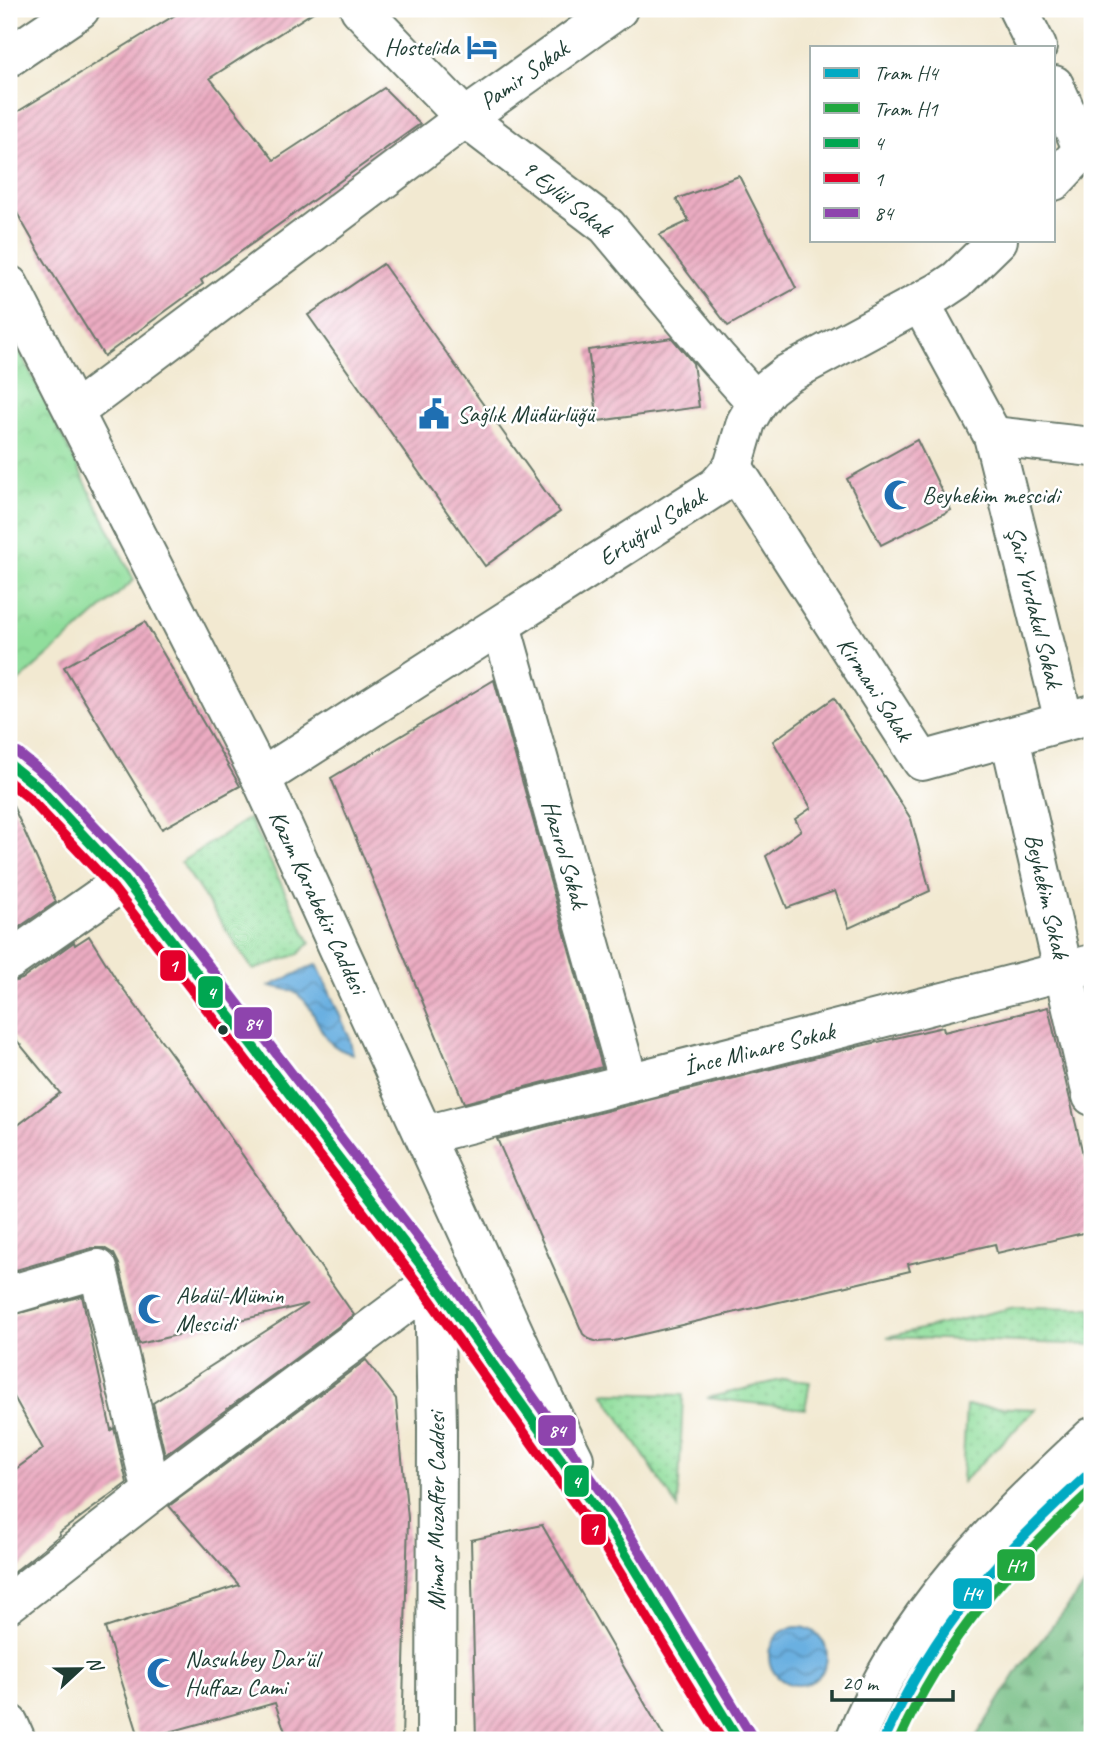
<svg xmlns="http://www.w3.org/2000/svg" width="1101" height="1749" viewBox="0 0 1101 1749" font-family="Caveat,sans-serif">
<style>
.grass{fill:url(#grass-dots);stroke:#588e68;stroke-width:2}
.forest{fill:url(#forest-firs);stroke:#4a7d5c;stroke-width:2}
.park{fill:url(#park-crowns);stroke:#588e68;stroke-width:2}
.water{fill:url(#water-waves);stroke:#45768a;stroke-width:2}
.building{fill:url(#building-hatch)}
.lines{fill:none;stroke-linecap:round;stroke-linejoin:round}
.minor-casing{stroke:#69796b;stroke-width:42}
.major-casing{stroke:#69796b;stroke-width:42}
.minor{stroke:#fff;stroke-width:38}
.major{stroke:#fff;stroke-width:38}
.bus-1-casing{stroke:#fff;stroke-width:16}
.bus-2-casing{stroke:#fff;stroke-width:16}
.bus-3-casing{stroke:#fff;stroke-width:16}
.bus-1{stroke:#00a651;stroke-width:10}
.bus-2{stroke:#e4002b;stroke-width:10}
.bus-3{stroke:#8e44ad;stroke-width:10}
.tram-1-casing{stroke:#fff;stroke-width:16}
.tram-2-casing{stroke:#fff;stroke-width:16}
.tram-1{stroke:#02aac3;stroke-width:10}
.tram-2{stroke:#21a73f;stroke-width:10}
.bus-dot{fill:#1f3d34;stroke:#fff;stroke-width:2.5}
.labels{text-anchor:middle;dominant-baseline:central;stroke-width:5;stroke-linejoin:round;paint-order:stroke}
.poi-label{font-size:24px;fill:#1f3d34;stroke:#fff;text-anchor:start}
.street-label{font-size:24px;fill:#1f3d34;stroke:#fff}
.line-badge{stroke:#fff;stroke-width:2.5}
.badge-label{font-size:19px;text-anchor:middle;font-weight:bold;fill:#fff}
</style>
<defs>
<pattern id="grass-dots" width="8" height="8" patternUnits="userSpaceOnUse" patternTransform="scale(1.75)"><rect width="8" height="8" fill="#90de9c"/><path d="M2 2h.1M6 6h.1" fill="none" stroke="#7cbf87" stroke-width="1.8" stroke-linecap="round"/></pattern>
<pattern id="forest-firs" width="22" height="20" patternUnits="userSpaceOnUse" patternTransform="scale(1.75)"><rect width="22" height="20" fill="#74bd84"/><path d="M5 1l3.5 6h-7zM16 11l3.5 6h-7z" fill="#5f9b6d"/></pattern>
<pattern id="park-crowns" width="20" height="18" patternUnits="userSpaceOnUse" patternTransform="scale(1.75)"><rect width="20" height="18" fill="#90de9c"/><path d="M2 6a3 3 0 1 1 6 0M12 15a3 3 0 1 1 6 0" fill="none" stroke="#7cbf87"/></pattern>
<pattern id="water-waves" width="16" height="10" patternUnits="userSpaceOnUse" patternTransform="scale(1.75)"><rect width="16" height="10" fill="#6bb0e1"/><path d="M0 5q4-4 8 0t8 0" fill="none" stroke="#5790b7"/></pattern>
<pattern id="building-hatch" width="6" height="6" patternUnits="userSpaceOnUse" patternTransform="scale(1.75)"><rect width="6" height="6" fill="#ecacc2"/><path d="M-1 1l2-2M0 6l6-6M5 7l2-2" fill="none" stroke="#bf8d9e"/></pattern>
</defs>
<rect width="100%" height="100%" fill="#fff"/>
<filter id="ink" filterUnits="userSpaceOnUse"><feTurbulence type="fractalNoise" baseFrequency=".0143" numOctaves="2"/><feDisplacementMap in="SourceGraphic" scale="14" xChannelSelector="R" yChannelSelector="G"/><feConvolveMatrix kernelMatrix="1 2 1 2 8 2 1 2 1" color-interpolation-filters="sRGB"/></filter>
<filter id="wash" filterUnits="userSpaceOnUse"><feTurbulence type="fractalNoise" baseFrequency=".00686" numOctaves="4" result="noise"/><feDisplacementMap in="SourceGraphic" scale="28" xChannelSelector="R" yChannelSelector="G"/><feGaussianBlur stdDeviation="1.57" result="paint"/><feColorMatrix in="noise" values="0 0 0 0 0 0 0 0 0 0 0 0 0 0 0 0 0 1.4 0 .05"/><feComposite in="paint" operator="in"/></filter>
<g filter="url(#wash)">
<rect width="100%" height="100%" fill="#f2e9d1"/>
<g class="grass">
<path d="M249,818L310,943L299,954L253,970L181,862Z"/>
<path d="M1015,1307L1092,1308V1345L887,1337Z"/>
<path d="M785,1379L810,1382L805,1409L707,1398Z"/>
<path d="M603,1393L683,1395L678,1508Z"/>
<path d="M966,1406L1036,1409L962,1482V1481Z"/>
</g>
<path class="forest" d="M1092,1576V1740H974L1020,1667Z"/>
<path class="park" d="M9,329L134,580L9,690Z"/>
<g class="water">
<path d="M317,964L349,1036L353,1054C314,1045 323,1013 297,994C291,989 278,988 270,986Z"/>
<circle cx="798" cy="1656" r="29"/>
</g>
<g id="blocks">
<g class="building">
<path d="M185,9H318L210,78L274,160L384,88L420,124L201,280L203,284L104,356L41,255L9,199V117Z"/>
<path d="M739,176L796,288L728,326L659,235L689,221L676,199Z"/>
<path d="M383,264L560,512L485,566L308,315Z"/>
<path d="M672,338L693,363L699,407L598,421L588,350Z"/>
<path d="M917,440L951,510L881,545L847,479Z"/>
<path d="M145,622L240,786L162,829L64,667Z"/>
<path d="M494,680L602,1067L464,1103L331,778Z"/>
<path d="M834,698L911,819L930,891L849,928L835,891L787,908L766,856L801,830L795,819L811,808L773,741Z"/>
<path d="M9,797L56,902L9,934Z"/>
<path d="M89,936L116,979L184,1071L354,1315L165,1455L153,1403L308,1304L139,1344L119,1264L114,1254L104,1248H92L9,1272V1132L60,1093L9,1031V983L22,979L74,942L75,945Z"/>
<path d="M1048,1007L1092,1192V1231L997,1253L995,1244L908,1264L910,1271L614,1341L598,1342L589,1339L583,1334L497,1139L852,1048L943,1027L944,1032Z"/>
<path d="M82,1296L111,1430L114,1428L127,1483L59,1533L60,1535L9,1576V1474L43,1449L9,1388V1316Z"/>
<path d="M366,1360L396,1399L408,1518L402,1740H288L275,1703L140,1740L105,1628L239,1585L169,1506Z"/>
<path d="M542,1525L666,1740H476L471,1540Z"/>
</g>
</g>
</g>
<g filter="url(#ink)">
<use href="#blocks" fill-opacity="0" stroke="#69796b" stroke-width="2"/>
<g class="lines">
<g class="minor-casing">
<g id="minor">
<path d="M360,9L465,118L607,226L716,357L757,403"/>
<path d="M1018,9L1037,47"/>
<path d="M9,57L80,9"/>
<path d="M1054,85L1083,150"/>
<path d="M1054,181L1083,150"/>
<path d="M9,285L261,778L546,1403L574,1459"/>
<path d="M921,304L993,436L1064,721"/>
<path d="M75,411L465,118L618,9"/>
<path d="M993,436L1092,447"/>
<path d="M733,467L922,761L1092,714"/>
<path d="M501,625L629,1083"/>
<path d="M1010,738L1092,1096"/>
<path d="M261,778L717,486L733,467L746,422L757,403L769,388L787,374L939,292L957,280L998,240"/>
<path d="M9,961L125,880"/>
<path d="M425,1135L1092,964"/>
<path d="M434,1282L437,1427L436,1740"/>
<path d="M9,1295L98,1269L152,1492"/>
<path d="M9,1603L152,1492L434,1282"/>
<path d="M9,1724L16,1740"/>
</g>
</g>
<g class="major-casing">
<g id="major">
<path d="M9,764L39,788L125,880L434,1282L609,1527L738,1740"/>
<path d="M855,1740C903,1616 997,1526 1092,1437"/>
</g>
</g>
<use href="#minor" class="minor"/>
<use href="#major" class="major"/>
<g class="bus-1-casing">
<path id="bus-1" d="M9,764L39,788L125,880L434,1282L609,1527L738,1740"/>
</g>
<g class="bus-2-casing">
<path id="bus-2" d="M9,782L29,798L114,889L423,1290L597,1535L722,1740"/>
</g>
<g class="bus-3-casing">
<path id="bus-3" d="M18,753L49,778L136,871L445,1273L620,1519L750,1733"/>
</g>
<use href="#bus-1" class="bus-1"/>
<use href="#bus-2" class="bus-2"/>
<use href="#bus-3" class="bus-3"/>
<g class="tram-1-casing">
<path id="tram-1" d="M884,1740C935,1625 1000,1554 1092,1471"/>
</g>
<g class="tram-2-casing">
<path id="tram-2" d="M899,1740C944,1639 1011,1564 1092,1490"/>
</g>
<use href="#tram-1" class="tram-1"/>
<use href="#tram-2" class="tram-2"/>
</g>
</g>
<defs>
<g id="hotel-bare" transform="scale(2.415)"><path d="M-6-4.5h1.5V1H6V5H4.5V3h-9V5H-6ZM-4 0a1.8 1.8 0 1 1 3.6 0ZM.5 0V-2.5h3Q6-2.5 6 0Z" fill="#1f6fb2" stroke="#fff" stroke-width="2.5" paint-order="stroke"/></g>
<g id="civic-bare" transform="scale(2.415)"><path d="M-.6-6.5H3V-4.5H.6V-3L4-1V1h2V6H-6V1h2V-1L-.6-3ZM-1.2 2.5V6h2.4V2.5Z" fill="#1f6fb2" stroke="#fff" stroke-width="2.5" paint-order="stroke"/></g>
<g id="mosque-bare" transform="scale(2.415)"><path d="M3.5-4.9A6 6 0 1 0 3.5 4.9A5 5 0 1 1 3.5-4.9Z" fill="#1f6fb2" stroke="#fff" stroke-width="2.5" paint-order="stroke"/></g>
</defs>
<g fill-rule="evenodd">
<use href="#hotel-bare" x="482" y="47"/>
<use href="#civic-bare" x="434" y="414"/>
<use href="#mosque-bare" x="899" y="495"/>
<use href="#mosque-bare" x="153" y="1309"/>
<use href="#mosque-bare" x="162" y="1673"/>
</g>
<circle class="bus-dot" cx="223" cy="1030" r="6"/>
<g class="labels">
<g class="poi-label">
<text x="459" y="47" text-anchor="end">Hostelida</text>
<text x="457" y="414">Sağlık Müdürlüğü</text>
<text x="922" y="495">Beyhekim mescidi</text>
<text x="176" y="1295">Abdül-Mümin<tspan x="176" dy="28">Mescidi</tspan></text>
<text x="185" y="1659">Nasuhbey Dar'ül<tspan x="185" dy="28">Huffazı Cami</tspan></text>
</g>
<g class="street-label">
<text transform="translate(524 75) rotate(-35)">Pamir Sokak</text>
<text transform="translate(567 198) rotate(39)">9 Eylül Sokak</text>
<text transform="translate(652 527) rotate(-33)">Ertuğrul Sokak</text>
<text transform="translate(1035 607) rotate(76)">Şair Yurdakul Sokak</text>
<text transform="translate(875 689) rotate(57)">Kirmani Sokak</text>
<text transform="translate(565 854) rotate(74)">Hazırol Sokak</text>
<text transform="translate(1047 896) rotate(77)">Beyhekim Sokak</text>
<text transform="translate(318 902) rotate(65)">Kazım Karabekir Caddesi</text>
<text transform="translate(759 1049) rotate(-14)">İnce Minare Sokak</text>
<text transform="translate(436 1511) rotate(-90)">Mimar Muzaffer Caddesi</text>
</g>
</g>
<g class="line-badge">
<rect x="159" y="949" width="28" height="33" rx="7" fill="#e4002b"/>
<rect x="197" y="975" width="27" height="34" rx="7" fill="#00a651"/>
<rect x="233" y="1006" width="40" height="34" rx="7" fill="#8e44ad"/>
<rect x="537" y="1414" width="40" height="33" rx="7" fill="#8e44ad"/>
<rect x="563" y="1464" width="27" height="34" rx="7" fill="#00a651"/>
<rect x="580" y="1513" width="27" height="33" rx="7" fill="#e4002b"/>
<rect x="996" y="1548" width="40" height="34" rx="7" fill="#21a73f"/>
<rect x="952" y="1577" width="41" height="33" rx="7" fill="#02aac3"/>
</g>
<g class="badge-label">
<text x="173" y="972">1</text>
<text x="211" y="999">4</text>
<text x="253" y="1030">84</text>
<text x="557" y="1437">84</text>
<text x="576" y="1488">4</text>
<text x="593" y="1536">1</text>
<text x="1016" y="1572">H1</text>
<text x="972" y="1600">H4</text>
</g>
<rect width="1101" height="1749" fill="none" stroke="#fff" stroke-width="35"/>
<rect x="810" y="46" width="245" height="196" fill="#ffffff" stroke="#a5b1ae" stroke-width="2"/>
<rect x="824" y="68" width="35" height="10" fill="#02aac3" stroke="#a5b1ae" stroke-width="2"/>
<text x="874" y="80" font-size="21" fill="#1f3d34">Tram H4</text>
<rect x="824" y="103" width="35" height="10" fill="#21a73f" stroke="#a5b1ae" stroke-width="2"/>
<text x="874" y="116" font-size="21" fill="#1f3d34">Tram H1</text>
<rect x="824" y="138" width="35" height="10" fill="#00a651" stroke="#a5b1ae" stroke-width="2"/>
<text x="874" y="150" font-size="21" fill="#1f3d34">4</text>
<rect x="824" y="173" width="35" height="10" fill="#e4002b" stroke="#a5b1ae" stroke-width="2"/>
<text x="874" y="186" font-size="21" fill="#1f3d34">1</text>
<rect x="824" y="208" width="35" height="10" fill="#8e44ad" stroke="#a5b1ae" stroke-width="2"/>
<text x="874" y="220" font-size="21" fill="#1f3d34">84</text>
<g transform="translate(80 1669) rotate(68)" stroke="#ffffff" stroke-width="5" paint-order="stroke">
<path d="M0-5L12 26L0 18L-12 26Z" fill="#1f3d34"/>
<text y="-10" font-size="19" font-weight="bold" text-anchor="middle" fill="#1f3d34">N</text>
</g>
<path d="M832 1690v10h121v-10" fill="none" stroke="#1f3d34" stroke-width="3.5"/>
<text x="842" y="1690" font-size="21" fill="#1f3d34" stroke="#ffffff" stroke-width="5" paint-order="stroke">20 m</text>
</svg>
